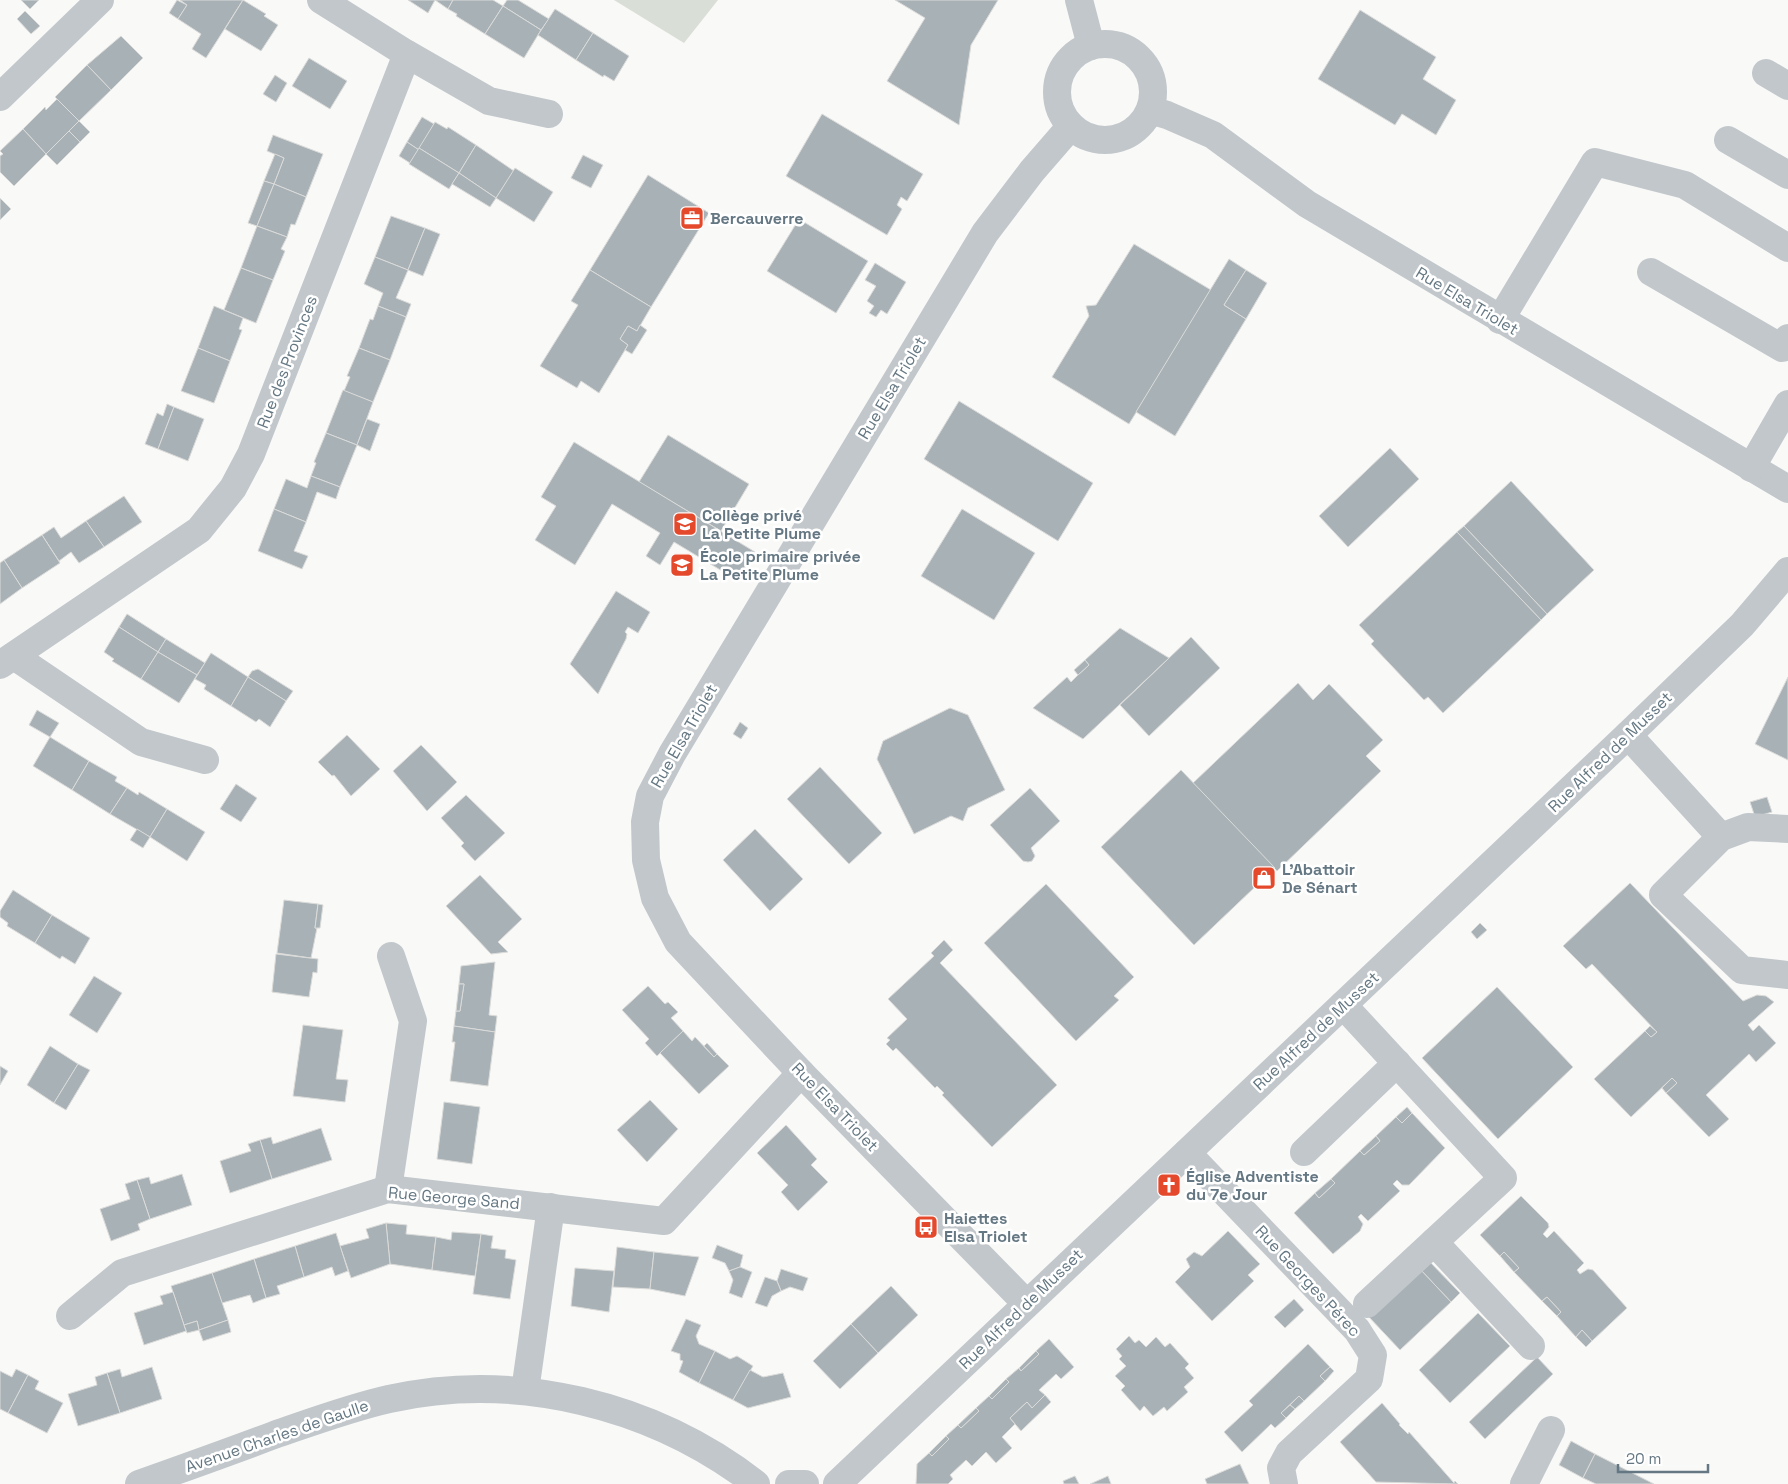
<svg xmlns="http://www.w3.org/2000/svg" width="1788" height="1484" viewBox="0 0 1788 1484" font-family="'Space Grotesk',sans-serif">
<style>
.green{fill:#d9ded6}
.building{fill:#a7b1b6;stroke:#dbdbd9}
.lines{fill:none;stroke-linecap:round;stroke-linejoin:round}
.minor{stroke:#c2c7cb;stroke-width:28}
.labels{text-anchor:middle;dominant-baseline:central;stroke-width:5;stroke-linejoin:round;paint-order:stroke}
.poi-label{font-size:16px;font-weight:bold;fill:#647782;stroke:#fff;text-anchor:start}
.street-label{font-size:16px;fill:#647782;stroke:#fff}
</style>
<rect width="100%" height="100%" fill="#f9f9f7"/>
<path class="green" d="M614,0H718L684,43Z"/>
<g class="building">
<path d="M21,0H39L30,9Z"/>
<path d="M177,0L187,5L178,19L169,13Z"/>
<path d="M180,0H243L206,58L192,49L201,34L178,19L187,5Z"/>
<path d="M243,0L266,14L264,16L278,25L261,51L225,29Z"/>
<path d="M408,0H453L448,9L435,0L428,13Z"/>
<path d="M453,0H493L503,6L485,34L456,16L457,14L448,9Z"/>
<path d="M507,0H518L549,19L541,30L503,6Z"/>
<path d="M895,0H998L971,45L959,125L887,81L925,18Z"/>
<path d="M503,6L541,30L524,58L485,34Z"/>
<path d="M555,9L593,33L576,60L538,35Z"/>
<path d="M1360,10L1436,57L1423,79L1456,100L1436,135L1402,114L1395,125L1318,79Z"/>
<path d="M25,11L40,26L31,34L17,19Z"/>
<path d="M593,33L629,56L614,81L604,75L603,77L576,60Z"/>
<path d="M121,36L143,58L111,90L87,65Z"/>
<path d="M309,58L347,81L330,109L292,86Z"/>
<path d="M87,65L111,90L79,121L55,97Z"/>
<path d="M275,75L287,83L276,102L263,94Z"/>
<path d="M57,99L79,121L46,154L23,129L45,107L46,110Z"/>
<path d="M822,114L923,174L907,201L901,197L897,205L902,209L887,235L786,176Z"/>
<path d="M422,117L434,124L419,150L407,142Z"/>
<path d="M79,121L90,132L80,142L69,131Z"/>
<path d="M435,122L447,129L448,127L476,145L459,173L419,148Z"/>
<path d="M23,129L46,154L14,186L0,172V156L3,154L0,151Z"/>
<path d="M69,131L80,142L57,165L46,154Z"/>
<path d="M273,135L323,154L306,197L274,184L284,158L267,151Z"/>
<path d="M407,142L419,150L410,163L399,156Z"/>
<path d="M476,145L514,171L496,198L459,173Z"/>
<path d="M419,148L459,173L449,189L409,164Z"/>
<path d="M275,154L284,158L274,184L264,181Z"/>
<path d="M583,155L603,165L591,188L571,178Z"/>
<path d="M515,168L553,192L534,222L496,198Z"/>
<path d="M459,173L496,198L490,207L452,184Z"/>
<path d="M648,175L709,213L651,307L590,270Z"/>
<path d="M264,181L274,184L257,226L248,223Z"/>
<path d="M274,184L306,197L295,225L291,224L287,237L257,226Z"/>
<path d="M0,198L11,209L0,220Z"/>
<path d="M391,216L425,228L408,270L375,257Z"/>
<path d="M799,219L868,261L836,313L767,271Z"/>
<path d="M257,226L287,237L281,249L285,251L273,280L241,268Z"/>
<path d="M425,228L440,234L423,276L408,270Z"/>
<path d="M1134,244L1211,290L1129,424L1052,377L1089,316L1086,306L1096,305Z"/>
<path d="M375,257L408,270L396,298L411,304L406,317L378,306L383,293L364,284Z"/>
<path d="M1229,259L1246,270L1224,305L1246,319L1175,436L1136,412Z"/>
<path d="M875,263L906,282L887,314L881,310L876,317L869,313L874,306L867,301L876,286L865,280Z"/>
<path d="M241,268L273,280L256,323L224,310Z"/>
<path d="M590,270L651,307L637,331L628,326L620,339L628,345L599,393L581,381L577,388L540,366L578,305L571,301Z"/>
<path d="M1246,270L1267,283L1246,319L1224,305Z"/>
<path d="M214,306L243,318L239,329L242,330L230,361L198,348Z"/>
<path d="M378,306L406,317L390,360L359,348L370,319L373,320Z"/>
<path d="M640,325L647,330L632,354L625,350L628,345L620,339L628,326L637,331Z"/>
<path d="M198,348L230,361L214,403L181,391Z"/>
<path d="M359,348L390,360L373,402L344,391L350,377L347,376Z"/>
<path d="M343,390L373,402L357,445L326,433Z"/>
<path d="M959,401L1093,483L1058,541L924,459Z"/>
<path d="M167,404L174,407L158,449L145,444L157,413L163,416Z"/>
<path d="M174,407L204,419L188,461L158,449Z"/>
<path d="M367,419L380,424L370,451L357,445Z"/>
<path d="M326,433L357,445L340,487L311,476L316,463L314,462Z"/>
<path d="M668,435L749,484L721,531L639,482Z"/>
<path d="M574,442L755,552L737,580L674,542L660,565L646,556L660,533L612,504L575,565L535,540L556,506L541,497Z"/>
<path d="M1390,448L1419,479L1348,547L1319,516Z"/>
<path d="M311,476L340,487L336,499L317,492L306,522L274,509L286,479L307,488Z"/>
<path d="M1511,481L1594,570L1547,614L1464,526Z"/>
<path d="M124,496L142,522L104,547L86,521Z"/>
<path d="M274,509L306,522L294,551L308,556L302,569L258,551Z"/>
<path d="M962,509L1035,553L994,620L921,576Z"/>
<path d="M86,521L104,547L79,563L71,552L59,561L42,535L54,527L61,538Z"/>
<path d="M1464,526L1547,614L1541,620L1457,532Z"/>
<path d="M1457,532L1541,620L1443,713L1428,697L1424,700L1371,644L1374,641L1359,625Z"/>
<path d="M42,535L60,563L22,588L4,560Z"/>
<path d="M4,560L22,588L0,604V563Z"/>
<path d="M616,591L650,612L638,633L628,627L625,632L627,634L626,639L598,694L570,664Z"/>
<path d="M127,614L166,639L158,652L119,627Z"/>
<path d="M119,627L158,652L141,679L112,661L114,659L104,652Z"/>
<path d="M1120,628L1169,658L1083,739L1033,708L1067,677L1071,682L1078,675L1089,665L1085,660Z"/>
<path d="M1191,637L1220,668L1149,736L1120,705Z"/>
<path d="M166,639L205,663L197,675L158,652Z"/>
<path d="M158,652L197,675L179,703L141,679Z"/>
<path d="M211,653L248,677L231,706L204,689L206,685L195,679Z"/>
<path d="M1085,660L1089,665L1078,675L1074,670Z"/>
<path d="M258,669L293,691L286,701L248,677L252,671Z"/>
<path d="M248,677L286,701L270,727L259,719L256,722L231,706Z"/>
<path d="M1788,677V760L1755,744Z"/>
<path d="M1298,683L1313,700L1329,684L1383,740L1366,756L1381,771L1277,871L1193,783Z"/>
<path d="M950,708L968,715L1005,790L968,808L963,821L951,816L914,834L877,759L883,741Z"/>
<path d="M37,710L59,723L50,737L29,725Z"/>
<path d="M740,722L748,728L741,739L733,734Z"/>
<path d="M347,735L380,769L351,796L334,775L332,776L318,762Z"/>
<path d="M50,737L89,761L72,790L33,766Z"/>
<path d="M421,745L457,782L427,811L393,771Z"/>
<path d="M89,761L117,777L115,781L127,788L110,814L72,790Z"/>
<path d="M820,767L882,833L849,864L787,799Z"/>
<path d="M1181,770L1275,868L1194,945L1101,847Z"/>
<path d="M236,784L257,798L241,822L220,809Z"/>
<path d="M127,788L138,795L139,792L167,809L150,837L110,814Z"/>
<path d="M1030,788L1060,821L1031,848L1035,856L1032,861L1028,862L1023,861L990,825Z"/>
<path d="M466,795L505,833L475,861L461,846L464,843L441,818Z"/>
<path d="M1767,797L1772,812L1755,817L1750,802Z"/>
<path d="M167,809L205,832L187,861L150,837Z"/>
<path d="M137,829L150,837L143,848L130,840Z"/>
<path d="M755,829L803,879L770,911L723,860Z"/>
<path d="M480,875L522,919L498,942L508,952L491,954L446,906Z"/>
<path d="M1630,883L1743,1001L1757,995L1766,996L1774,1002L1748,1025L1753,1031L1759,1025L1776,1043L1756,1062L1749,1054L1706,1095L1729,1119L1709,1137L1666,1093L1677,1083L1672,1078L1631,1117L1594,1079L1645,1031L1651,1037L1657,1032L1592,964L1586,969L1563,946Z"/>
<path d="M1046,884L1134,977L1114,996L1119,1000L1076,1041L984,943Z"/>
<path d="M13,890L52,915L35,943L7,926L8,923L0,917V911Z"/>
<path d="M284,900L318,904L315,928H317L311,958L277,953Z"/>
<path d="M318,904L323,905L320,928H315Z"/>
<path d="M52,915L90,938L75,964L62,956L60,959L35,943Z"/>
<path d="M1480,923L1487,930L1477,939L1471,932Z"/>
<path d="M944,940L953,950L940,963L1057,1085L992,1147L942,1095L944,1093L937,1086L935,1088L896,1048L893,1051L886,1044L890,1040L887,1038L907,1019L888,999L934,956L931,953Z"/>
<path d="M276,954L318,959L317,973L313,972L309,997L272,992Z"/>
<path d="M495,962L489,1015L497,1016L495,1032L454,1026L456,1011H460L464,984H459L461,966Z"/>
<path d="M94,976L122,993L97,1033L69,1015Z"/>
<path d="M459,984H464L460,1011H456Z"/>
<path d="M648,986L665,1004L668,1002L678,1012L671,1018L683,1031L657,1056L645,1043L649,1039L622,1010Z"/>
<path d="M1497,987L1573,1067L1498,1139L1422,1058Z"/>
<path d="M303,1025L343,1030L336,1079L348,1080L345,1102L293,1096Z"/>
<path d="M454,1026L495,1032L488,1086L450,1081L455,1042H452Z"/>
<path d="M1650,1026L1657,1032L1651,1037L1645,1031Z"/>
<path d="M683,1031L692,1041L695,1037L714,1057L717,1054L729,1066L699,1094L660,1053Z"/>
<path d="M707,1043L717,1054L714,1057L704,1046Z"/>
<path d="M50,1046L78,1064L54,1103L27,1085Z"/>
<path d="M78,1064L90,1070L66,1110L54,1103Z"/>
<path d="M0,1066L8,1071L0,1085Z"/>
<path d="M1672,1078L1677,1083L1666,1093L1662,1088Z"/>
<path d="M650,1100L678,1129L647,1162L617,1130Z"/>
<path d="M444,1102L480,1107L472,1164L437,1159Z"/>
<path d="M1407,1107L1412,1113L1402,1123L1396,1117Z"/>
<path d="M1412,1113L1445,1148L1409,1185H1402L1397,1180L1393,1184L1400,1191L1368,1221L1361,1214L1358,1217L1363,1224L1360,1231L1333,1254L1294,1213L1315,1193L1319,1198L1335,1183L1331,1179L1360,1151L1364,1155L1380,1141L1376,1136L1396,1117L1402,1123Z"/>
<path d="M786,1125L817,1159L811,1165L828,1182L798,1211L781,1192L788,1185L757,1153Z"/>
<path d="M321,1128L332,1160L272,1179L260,1140L271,1137L273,1144Z"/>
<path d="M1376,1136L1380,1141L1364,1155L1360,1151Z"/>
<path d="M260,1140L272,1179L230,1193L220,1161L251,1151L248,1144Z"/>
<path d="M182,1174L192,1205L150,1219L137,1180L149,1177L151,1184Z"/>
<path d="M1331,1179L1335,1183L1319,1198L1315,1193Z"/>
<path d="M137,1180L150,1219L138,1224L140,1230L111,1241L100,1209L130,1199L125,1184Z"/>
<path d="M1521,1196L1548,1223L1549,1227L1543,1234L1547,1238L1554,1231L1584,1263L1577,1270L1580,1274L1588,1269L1593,1270L1627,1308L1592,1341L1582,1330L1576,1337L1557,1316L1561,1312L1547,1297L1542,1301L1514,1272L1519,1268L1504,1252L1500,1256L1480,1235Z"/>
<path d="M386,1223L407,1225L406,1234L436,1237L432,1270L390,1264Z"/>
<path d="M386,1223L390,1264L351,1278L340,1246L369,1238L366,1229Z"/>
<path d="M1228,1231L1260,1264L1248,1275L1254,1281L1212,1321L1175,1282L1190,1267L1186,1259L1194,1252L1202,1256Z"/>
<path d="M452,1232L481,1234L475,1276L432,1270L436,1237L451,1240Z"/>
<path d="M336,1233L348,1271L335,1276L332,1267L304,1277L295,1246Z"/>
<path d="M481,1234L493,1236L491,1248L506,1250L505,1258L516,1260L510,1299L473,1294Z"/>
<path d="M717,1245L743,1255L740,1267L729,1271L725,1263L712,1258Z"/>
<path d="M295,1246L304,1277L277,1286L280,1294L266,1298L254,1259Z"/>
<path d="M617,1247L654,1252L650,1289L613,1287Z"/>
<path d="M654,1252L699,1257L685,1296L650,1289Z"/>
<path d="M1504,1252L1519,1268L1514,1272L1500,1256Z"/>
<path d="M254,1259L266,1298L253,1303L250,1295L222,1303L212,1273Z"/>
<path d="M1428,1260L1460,1293L1451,1302L1419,1268Z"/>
<path d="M740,1267L752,1272L742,1298L729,1293L733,1280L729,1271Z"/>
<path d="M575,1268L614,1271L609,1312L571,1306Z"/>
<path d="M1419,1268L1451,1302L1400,1350L1368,1316Z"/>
<path d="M781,1269L808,1278L803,1291L790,1287L781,1291L777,1281Z"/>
<path d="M212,1273L228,1320L199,1330L197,1321L184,1325L171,1286Z"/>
<path d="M765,1277L777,1281L781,1291L772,1296L767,1307L755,1303Z"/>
<path d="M891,1286L918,1315L878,1353L851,1324Z"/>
<path d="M173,1292L186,1331L144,1345L134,1313L163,1304L160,1296Z"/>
<path d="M1547,1297L1561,1312L1557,1316L1542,1301Z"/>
<path d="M1294,1299L1304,1310L1285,1328L1274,1317Z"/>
<path d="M1478,1313L1510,1346L1450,1403L1419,1370Z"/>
<path d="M686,1319L701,1325L696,1336L699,1344L715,1351L699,1383L679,1372L683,1361L680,1360V1354L671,1351Z"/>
<path d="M228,1320L231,1332L203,1341L199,1330Z"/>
<path d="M197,1321L199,1330L187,1333L184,1325Z"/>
<path d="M851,1324L878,1353L840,1389L813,1361Z"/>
<path d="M1582,1330L1592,1341L1586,1347L1576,1337Z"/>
<path d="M1129,1336L1135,1343L1139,1340L1146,1347L1156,1337L1165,1347L1170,1343L1189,1364L1185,1368L1194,1378L1184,1387L1188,1392L1167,1411L1164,1407L1153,1416L1144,1406L1140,1411L1121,1390L1125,1386L1115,1376L1126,1366L1119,1359L1122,1356L1116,1349Z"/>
<path d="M1049,1339L1074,1367L1061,1379L1056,1374L1039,1390L1045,1395L1032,1408L1027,1402L1010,1418L1015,1424L1002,1437L1012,1448L996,1463L986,1452L972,1466L966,1460L950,1475L953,1479L948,1484H916L917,1464L929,1453L932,1456L949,1439L946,1436L958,1425L961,1428L979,1411L976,1408L989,1396L992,1399L1009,1382L1006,1379L1019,1368L1021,1371L1039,1354L1036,1351Z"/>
<path d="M1308,1344L1330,1367L1320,1376L1325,1381L1304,1401L1299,1396L1281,1413L1286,1418L1275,1428L1271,1424L1242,1452L1224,1432L1253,1405L1249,1401Z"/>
<path d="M715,1351L730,1359L737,1356L753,1366L733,1400L699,1383Z"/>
<path d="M1036,1351L1039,1354L1021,1371L1019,1368Z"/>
<path d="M1537,1357L1553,1374L1485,1439L1469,1422Z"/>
<path d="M152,1367L162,1399L120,1413L107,1373L120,1369L122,1377Z"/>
<path d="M1330,1367L1334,1371L1325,1381L1320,1376Z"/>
<path d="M16,1369L28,1375L8,1413L0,1409V1371L12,1377Z"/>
<path d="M750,1370L763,1377L783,1373L791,1397L748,1408L733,1400Z"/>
<path d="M107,1373L120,1413L78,1426L68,1394L97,1385L95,1377Z"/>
<path d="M28,1375L39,1381L35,1389L63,1403L47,1433L8,1413Z"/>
<path d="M1006,1379L1009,1382L992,1399L989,1396Z"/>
<path d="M1045,1395L1051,1402L1021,1431L1010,1418L1027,1402L1032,1408Z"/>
<path d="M1299,1396L1304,1401L1295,1409L1290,1405Z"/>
<path d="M1382,1403L1400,1424L1399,1425L1408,1434L1409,1432L1454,1483L1455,1481L1458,1484L1376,1482L1340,1442Z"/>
<path d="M1290,1405L1295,1409L1286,1418L1281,1413Z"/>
<path d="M976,1408L979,1411L961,1428L958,1425Z"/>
<path d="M946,1436L949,1439L932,1456L929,1453Z"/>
<path d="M1571,1441L1595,1454L1583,1478L1559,1465Z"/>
<path d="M1595,1454L1654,1484H1596L1583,1478Z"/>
<path d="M1240,1464L1249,1484H1207L1205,1479Z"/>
<path d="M1075,1476L1079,1484H1064L1063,1481Z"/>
<path d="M1108,1476L1111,1484H1090Z"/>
</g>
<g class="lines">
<g class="minor">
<path d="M1079,0L1091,46"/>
<circle cx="1105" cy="92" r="48"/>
<path d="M407,54L489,101L549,114"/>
<path d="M1766,73L1788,86"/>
<path d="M0,97L100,0"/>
<path d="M1150,110L1167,115L1213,135L1307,204L1788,489"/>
<path d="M1728,140L1788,175"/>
<path d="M1651,272L1782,348L1788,338"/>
<path d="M1500,320L1595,162L1685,185L1788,248"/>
<path d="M1751,468L1788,404"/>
<path d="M14,656L141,742L205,760"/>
<path d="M0,665L199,530L233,488L251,454L407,54L321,0"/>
<path d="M1628,735L1721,837"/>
<path d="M1788,829L1748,827L1721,837L1663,895L1742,970L1788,975"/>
<path d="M1343,1005L1503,1178L1367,1304"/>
<path d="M1304,1152L1397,1063"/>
<path d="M1187,1153L1357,1330L1373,1355L1369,1379L1289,1453L1281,1468L1284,1484"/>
<path d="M388,1189L413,1021L391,956"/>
<path d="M1434,1242L1531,1346"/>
<path d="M1026,1303L801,1073L678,942L655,898L646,860L645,822L650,796L672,754L985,233L1032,171L1071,126"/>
<path d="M70,1316L122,1273L388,1189L664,1221L801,1073"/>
<path d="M525,1391L551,1207"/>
<path d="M139,1484C184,1468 229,1452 274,1435C312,1422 349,1408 389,1399C516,1371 653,1404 756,1484"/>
<path d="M789,1484H805"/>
<path d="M837,1484L1628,735L1742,625L1788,571"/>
<path d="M1524,1484L1551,1430"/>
</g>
</g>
<defs>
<g id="office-square" transform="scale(1.25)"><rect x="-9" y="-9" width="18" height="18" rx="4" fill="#e4492c" stroke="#fff"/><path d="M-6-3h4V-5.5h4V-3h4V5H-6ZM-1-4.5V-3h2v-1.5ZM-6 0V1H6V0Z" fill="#fff"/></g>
<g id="school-square" transform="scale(1.25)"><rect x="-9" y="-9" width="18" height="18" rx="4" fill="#e4492c" stroke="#fff"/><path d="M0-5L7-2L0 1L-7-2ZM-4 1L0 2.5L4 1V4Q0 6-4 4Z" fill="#fff"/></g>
<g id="shop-square" transform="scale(1.25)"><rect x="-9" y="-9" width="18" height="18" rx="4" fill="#e4492c" stroke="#fff"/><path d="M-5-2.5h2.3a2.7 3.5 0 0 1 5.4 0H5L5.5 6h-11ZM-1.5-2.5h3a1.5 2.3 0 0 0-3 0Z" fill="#fff"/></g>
<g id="church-square" transform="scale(1.25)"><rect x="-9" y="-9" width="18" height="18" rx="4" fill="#e4492c" stroke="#fff"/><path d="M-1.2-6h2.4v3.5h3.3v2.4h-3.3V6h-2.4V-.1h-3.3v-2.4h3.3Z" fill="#fff"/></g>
<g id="bus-square" transform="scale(1.25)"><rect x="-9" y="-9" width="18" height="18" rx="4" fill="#e4492c" stroke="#fff"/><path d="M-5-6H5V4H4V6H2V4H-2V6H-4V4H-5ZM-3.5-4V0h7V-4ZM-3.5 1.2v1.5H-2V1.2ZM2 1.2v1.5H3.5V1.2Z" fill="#fff"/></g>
</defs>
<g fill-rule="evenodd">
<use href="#office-square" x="692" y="218"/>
<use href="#school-square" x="685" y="524"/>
<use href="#school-square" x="682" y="565"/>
<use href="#shop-square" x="1264" y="878"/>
<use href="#church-square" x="1169" y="1185"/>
<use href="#bus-square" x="926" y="1227"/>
</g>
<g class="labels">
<g class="poi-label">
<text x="710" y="218">Bercauverre</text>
<text x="702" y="515">Collège privé<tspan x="702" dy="18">La Petite Plume</tspan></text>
<text x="700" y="556">École primaire privée<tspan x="700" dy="18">La Petite Plume</tspan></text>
<text x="1282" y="869">L’Abattoir<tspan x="1282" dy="18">De Sénart</tspan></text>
<text x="1186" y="1176">Église Adventiste<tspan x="1186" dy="18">du 7e Jour</tspan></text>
<text x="944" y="1218">Haiettes<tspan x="944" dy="18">Elsa Triolet</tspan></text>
</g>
<g class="street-label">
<text transform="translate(1467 301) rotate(31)">Rue Elsa Triolet</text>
<text transform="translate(287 362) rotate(-69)">Rue des Provinces</text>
<text transform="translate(892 388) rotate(-59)">Rue Elsa Triolet</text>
<text transform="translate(684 736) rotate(-60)">Rue Elsa Triolet</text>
<text transform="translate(1610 752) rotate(-44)">Rue Alfred de Musset</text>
<text transform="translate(1316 1031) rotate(-43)">Rue Alfred de Musset</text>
<text transform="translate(835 1107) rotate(46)">Rue Elsa Triolet</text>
<text transform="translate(454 1198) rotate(5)">Rue George Sand</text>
<text transform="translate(1308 1281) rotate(47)">Rue Georges Pérec</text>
<text transform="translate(1021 1309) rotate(-44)">Rue Alfred de Musset</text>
<text transform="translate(277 1436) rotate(-19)">Avenue Charles de Gaulle</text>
</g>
</g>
<path d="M1618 1464v8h90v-8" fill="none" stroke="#647782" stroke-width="2.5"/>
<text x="1626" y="1464" font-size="15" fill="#647782" stroke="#ffffff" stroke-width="4" paint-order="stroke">20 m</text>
</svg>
